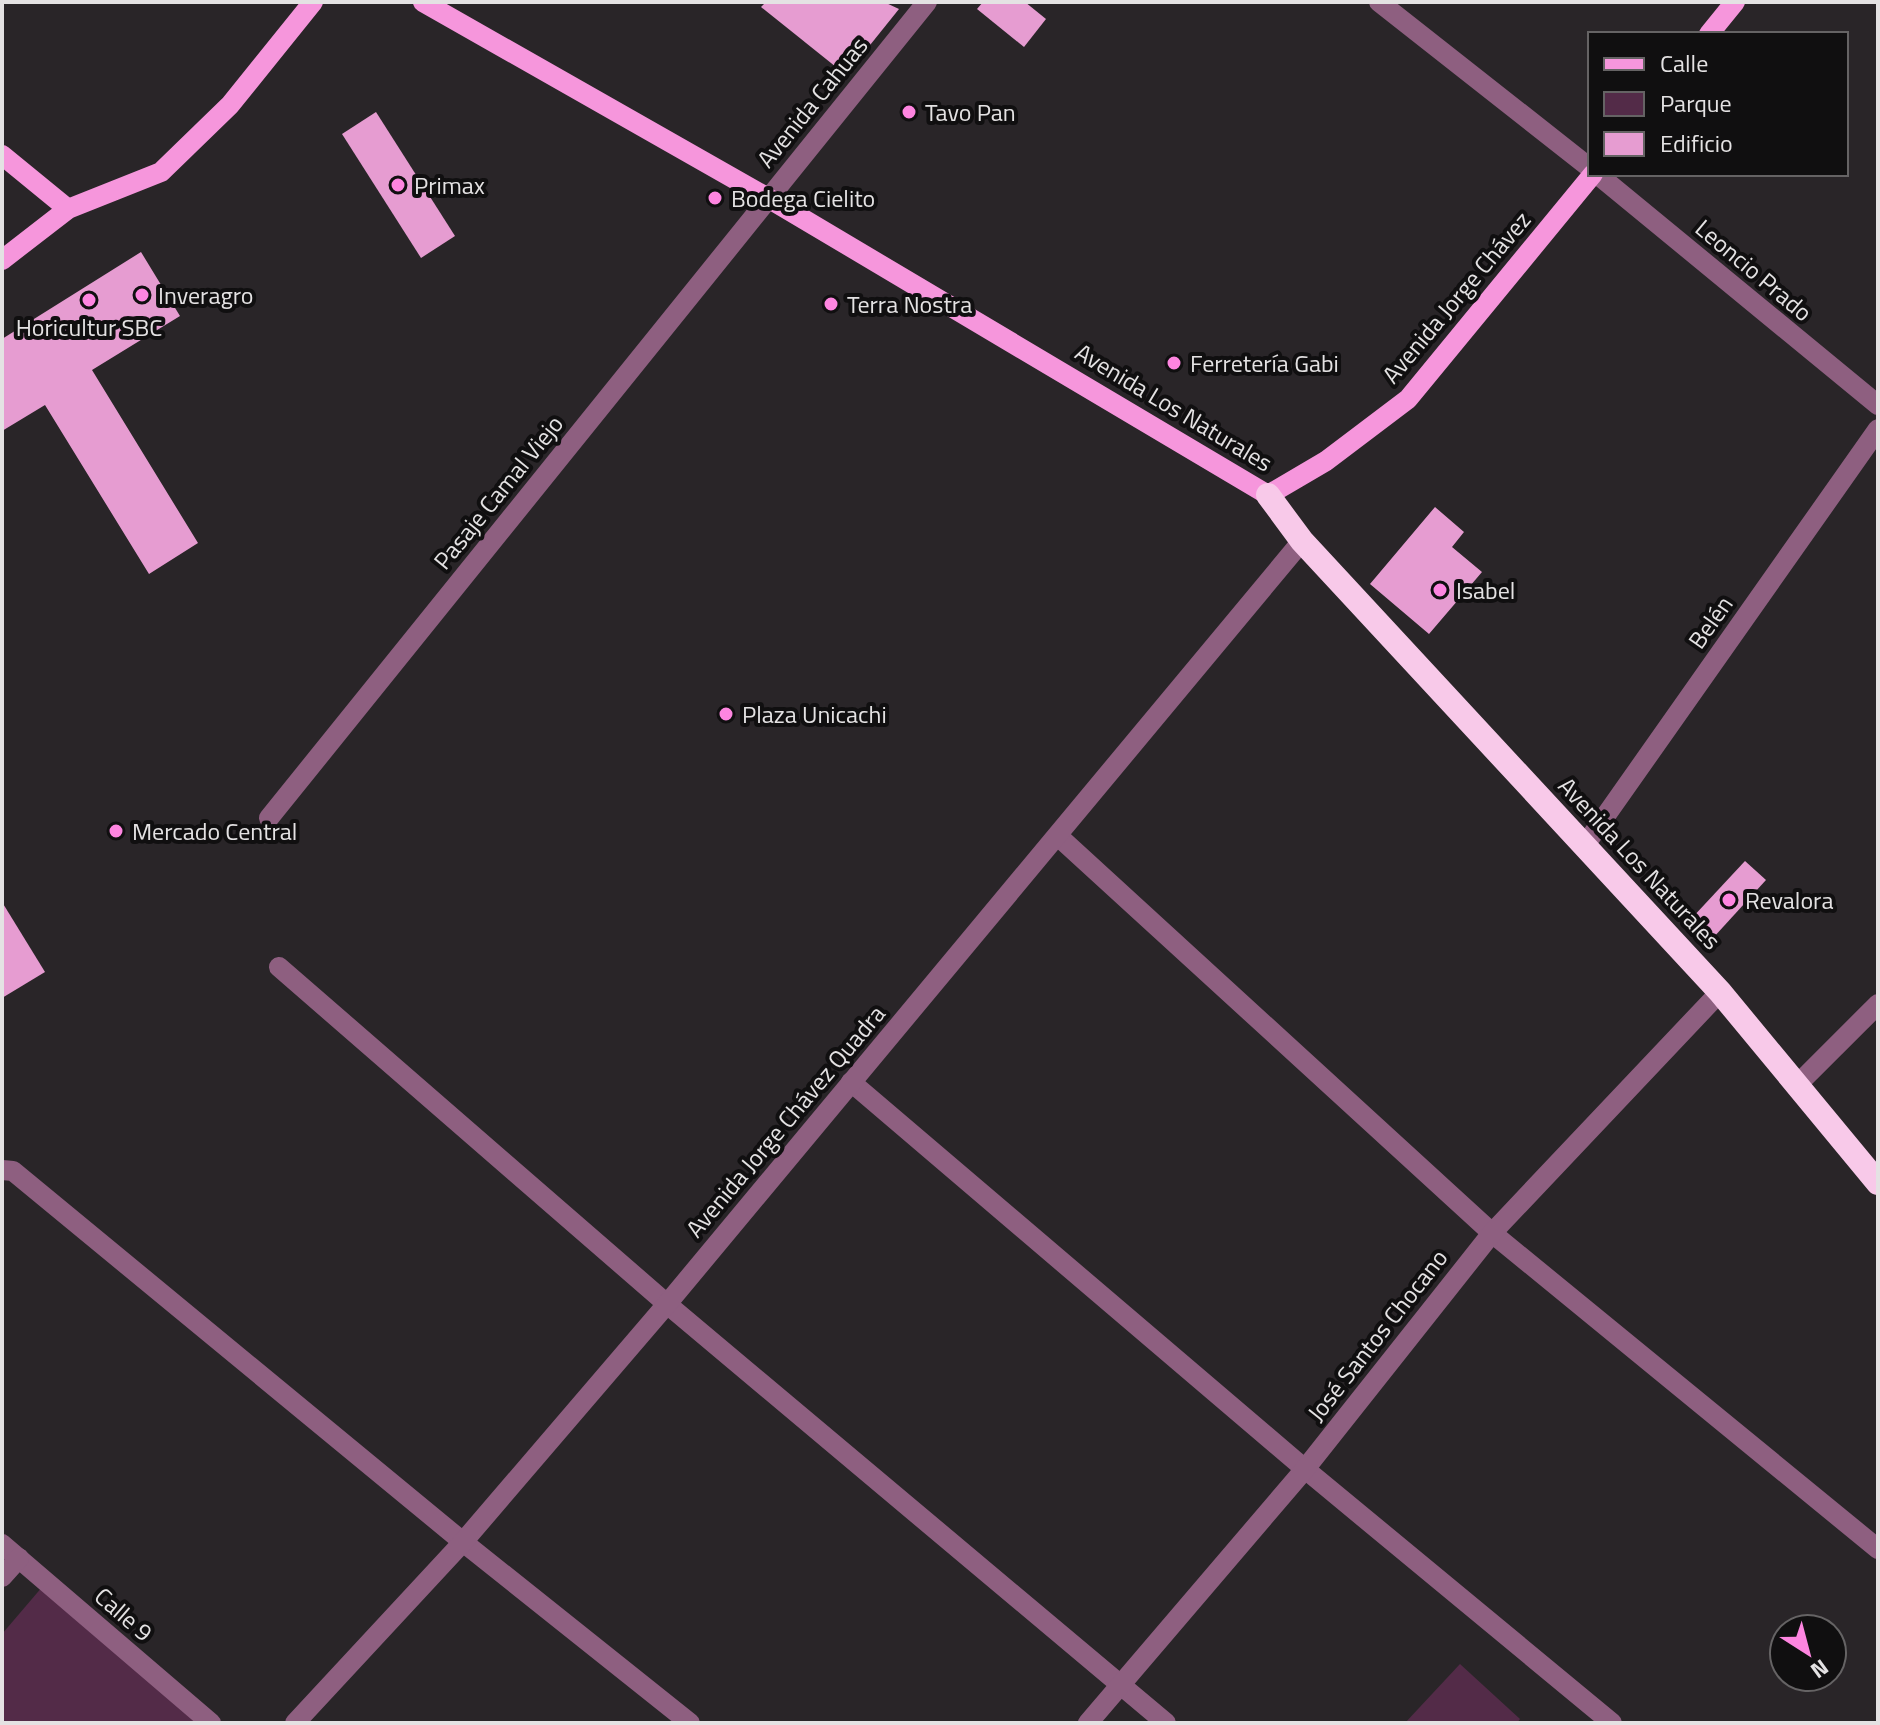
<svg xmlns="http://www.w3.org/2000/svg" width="1880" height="1725" viewBox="0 0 1880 1725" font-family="'Titillium Web',sans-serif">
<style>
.green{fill:#532b48}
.building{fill:#e69cd1}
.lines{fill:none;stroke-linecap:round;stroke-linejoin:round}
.minor{stroke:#8e5f80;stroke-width:20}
.major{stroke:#f696dc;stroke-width:20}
.highway{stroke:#f8c9e9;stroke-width:24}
.poi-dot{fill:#fe85e0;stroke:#100f10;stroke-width:3}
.labels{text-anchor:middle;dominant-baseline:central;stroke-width:8;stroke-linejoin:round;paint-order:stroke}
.street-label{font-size:24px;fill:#e4e2e3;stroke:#100f10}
.poi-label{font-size:24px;fill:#e4e2e3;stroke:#100f10;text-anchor:start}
</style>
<rect width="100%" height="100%" fill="#292528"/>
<g class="green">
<path d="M43,1586L201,1723H2V1634Z"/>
<path d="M1460,1664L1520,1719L1517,1723H1405Z"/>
</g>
<g class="building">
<path d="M766,2H884L899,9L846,75L761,7Z"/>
<path d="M983,2H1025L1046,19L1024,47L977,9Z"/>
<path d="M376,112L455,236L421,258L342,134Z"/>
<path d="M141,252L180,316L92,370L198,543L149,574L45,405L2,431V339Z"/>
<path d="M1435,507L1464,532L1452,547L1482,572L1429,634L1370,584Z"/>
<path d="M1745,861L1766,880L1713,938L1691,919Z"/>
<path d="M2,902L45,972L2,998Z"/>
</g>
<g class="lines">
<g class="minor">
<path d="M1379,2L1590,168"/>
<path d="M1597,174L1878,405"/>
<path d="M269,818L927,2"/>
<path d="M1058,836L1492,1233L1878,1549"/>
<path d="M1585,845L1878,429"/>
<path d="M279,967L667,1304L1166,1723"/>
<path d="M851,1082L1305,1469L1612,1723"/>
<path d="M1797,1085L1878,1004"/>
<path d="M2,1170L13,1171L463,1542L690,1723"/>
<path d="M2,1544L211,1723"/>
<path d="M2,1577L19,1558"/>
<path d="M295,1723L463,1542L667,1304L1302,541"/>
<path d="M1088,1723L1305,1469L1492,1233L1720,992"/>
</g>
<g class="major">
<path d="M423,2L768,198L1268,495L1326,461L1408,399L1593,174"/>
<path d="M1709,34L1735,2"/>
<path d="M2,155L68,209"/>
<path d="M2,260L68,209L161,172L230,105L313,2"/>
</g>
<path class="highway" d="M1268,495L1302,541L1720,992L1878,1183"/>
</g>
<g class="poi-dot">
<circle cx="909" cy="112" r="8"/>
<circle cx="398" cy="185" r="8"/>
<circle cx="715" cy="198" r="8"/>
<circle cx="142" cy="295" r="8"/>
<circle cx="89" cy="300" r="8"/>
<circle cx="831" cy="304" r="8"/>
<circle cx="1174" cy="363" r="8"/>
<circle cx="1440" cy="590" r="8"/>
<circle cx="726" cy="714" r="8"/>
<circle cx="116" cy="831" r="8"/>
<circle cx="1729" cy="900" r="8"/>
</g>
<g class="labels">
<g class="street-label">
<text transform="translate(812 102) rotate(-51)">Avenida Cahuas</text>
<text transform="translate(1754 270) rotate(40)">Leoncio Prado</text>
<text transform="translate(1456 297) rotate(-50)">Avenida Jorge Chávez</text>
<text transform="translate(1174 407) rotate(31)">Avenida Los Naturales</text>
<text transform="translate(498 492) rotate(-51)">Pasaje Camal Viejo</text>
<text transform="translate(1710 622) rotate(-55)">Belén</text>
<text transform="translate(1640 863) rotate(47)">Avenida Los Naturales</text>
<text transform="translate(785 1121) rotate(-50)">Avenida Jorge Chávez Quadra</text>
<text transform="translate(1377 1335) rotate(-52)">José Santos Chocano</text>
<text transform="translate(124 1614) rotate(41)">Calle 9</text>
</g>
<g class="poi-label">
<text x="925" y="112">Tavo Pan</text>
<text x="414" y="185">Primax</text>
<text x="731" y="198">Bodega Cielito</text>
<text x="158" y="295">Inveragro</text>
<text x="847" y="304">Terra Nostra</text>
<text x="89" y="327" text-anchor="middle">Horicultur SBC</text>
<text x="1190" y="363">Ferretería Gabi</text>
<text x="1456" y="590">Isabel</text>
<text x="742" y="714">Plaza Unicachi</text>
<text x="132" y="831">Mercado Central</text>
<text x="1745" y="900">Revalora</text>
</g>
</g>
<rect width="1880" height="1725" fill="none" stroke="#e4e2e3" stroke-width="8"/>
<rect x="1588" y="32" width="260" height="144" fill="#100f10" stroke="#656364" stroke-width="2"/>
<rect x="1604" y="58" width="40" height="12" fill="#f696dc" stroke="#656364" stroke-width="2"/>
<text x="1660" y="72" font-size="24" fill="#e4e2e3">Calle</text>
<rect x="1604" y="92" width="40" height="24" fill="#532b48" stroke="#656364" stroke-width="2"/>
<text x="1660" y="112" font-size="24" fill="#e4e2e3">Parque</text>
<rect x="1604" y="132" width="40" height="24" fill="#e69cd1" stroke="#656364" stroke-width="2"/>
<text x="1660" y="152" font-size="24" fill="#e4e2e3">Edificio</text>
<g transform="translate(1808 1653) rotate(144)"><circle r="38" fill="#100f10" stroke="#656364" stroke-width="2"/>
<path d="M0-6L14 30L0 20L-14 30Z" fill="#fe85e0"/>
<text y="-12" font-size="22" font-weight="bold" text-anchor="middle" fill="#e4e2e3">N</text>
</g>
</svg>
